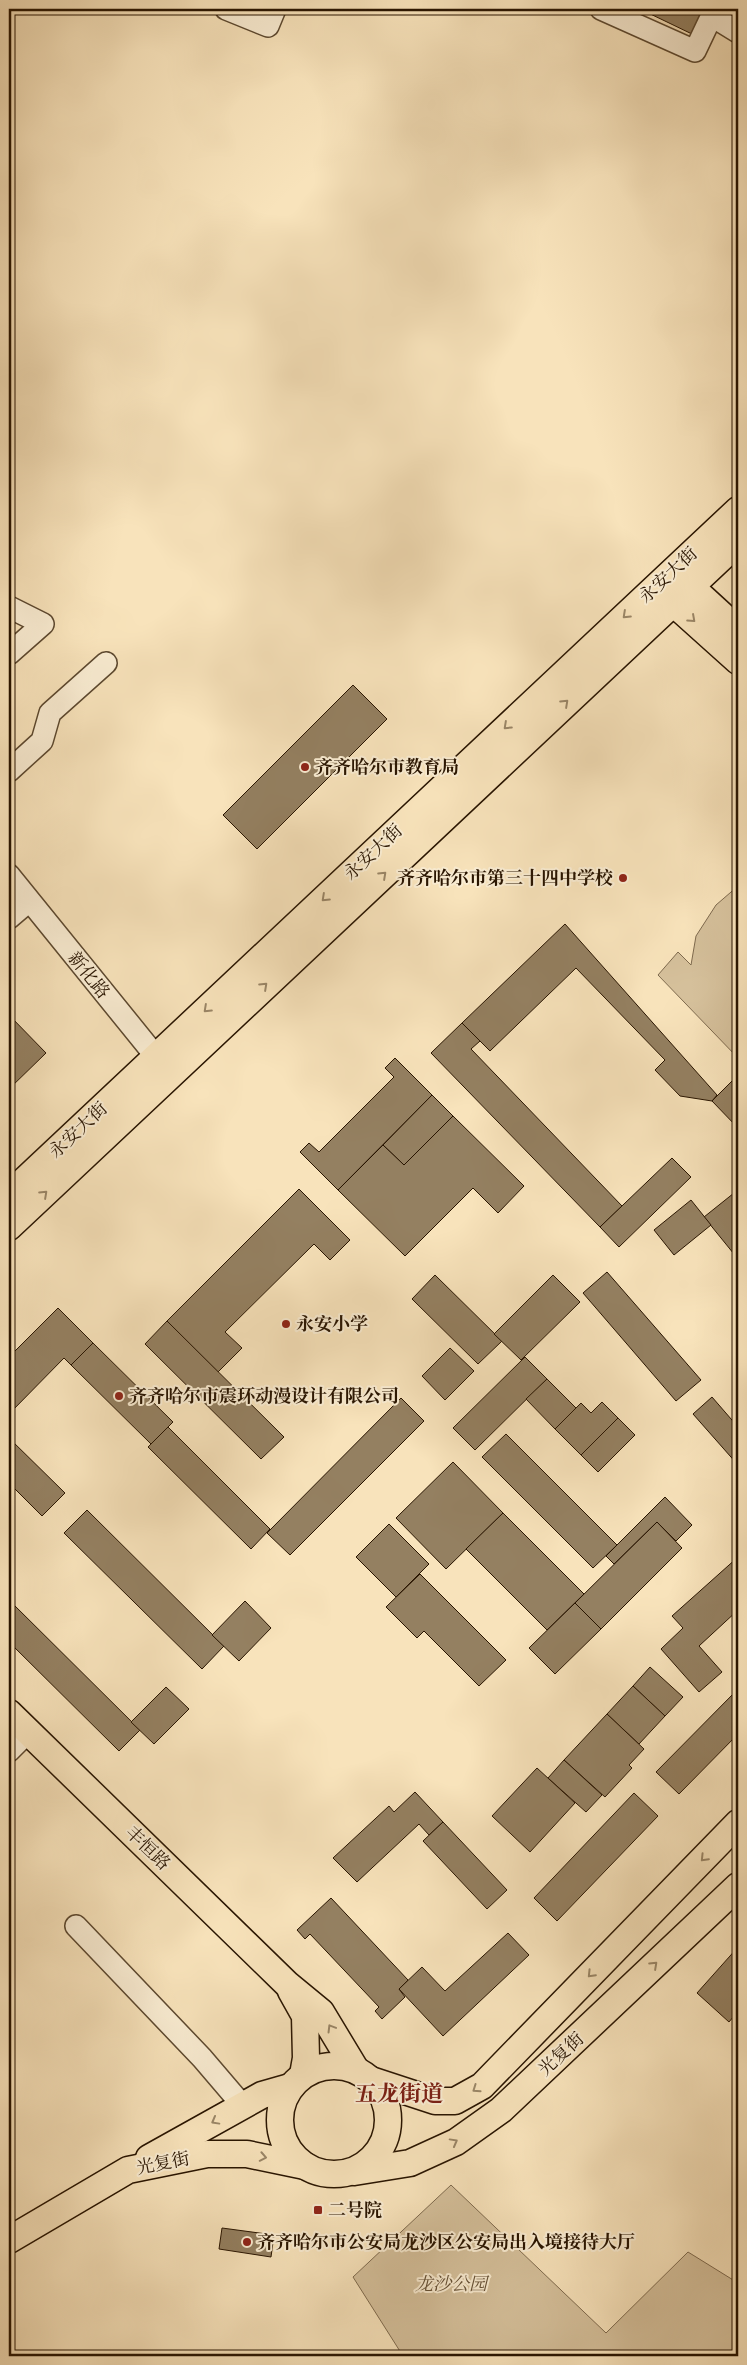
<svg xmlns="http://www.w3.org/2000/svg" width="747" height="2365" viewBox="0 0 747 2365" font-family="'Libre Caslon Text','Noto Serif SC',serif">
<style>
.green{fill:#d5c09b;stroke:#7e6a4e}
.building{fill:#948061;stroke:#281400}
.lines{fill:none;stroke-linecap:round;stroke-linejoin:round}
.minor-casing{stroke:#5c482f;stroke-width:24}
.major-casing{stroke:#281400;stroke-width:29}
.minor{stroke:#faedd3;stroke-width:21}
.major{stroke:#f8e3bb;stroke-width:26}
.oneway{stroke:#9a8667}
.poi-dot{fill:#8f2418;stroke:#faedd3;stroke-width:2}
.labels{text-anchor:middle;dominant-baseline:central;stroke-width:4;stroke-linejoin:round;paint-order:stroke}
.street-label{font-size:18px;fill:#281400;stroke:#faedd3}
.poi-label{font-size:18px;font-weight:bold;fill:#281400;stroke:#faedd3;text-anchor:start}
.park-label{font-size:18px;font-style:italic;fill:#655036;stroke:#faedd3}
.district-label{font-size:22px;font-weight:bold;fill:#7a1f14;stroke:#faedd3}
</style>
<rect width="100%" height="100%" fill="#f8e3bb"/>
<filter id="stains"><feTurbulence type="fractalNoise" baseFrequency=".004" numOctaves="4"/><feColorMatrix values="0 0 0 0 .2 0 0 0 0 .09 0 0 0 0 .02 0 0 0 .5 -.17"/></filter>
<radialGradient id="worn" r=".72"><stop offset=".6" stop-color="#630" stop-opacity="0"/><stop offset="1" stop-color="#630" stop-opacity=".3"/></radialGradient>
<g class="green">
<path d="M738,886V1058L658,975L678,952L691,965L696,936L716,905Z"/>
<path d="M451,2185L606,2333L688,2252L738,2283V2356H403L353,2277Z"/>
</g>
<g class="building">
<path d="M640,9H706L694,35Z"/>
<path d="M353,685L387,719L257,849L223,815Z"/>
<path d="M565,924L717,1095L712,1101L680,1096L655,1070L665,1060L576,968L490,1051L462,1023Z"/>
<path d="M9,1015L46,1053L9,1089Z"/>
<path d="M462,1023L480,1041L471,1049L622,1206L600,1227L431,1053Z"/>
<path d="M395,1058L432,1095L338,1190L300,1152L309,1143L319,1152L394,1077L385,1068Z"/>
<path d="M733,1080L738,1086V1128L712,1101Z"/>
<path d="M432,1095L453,1116L404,1165L383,1145Z"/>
<path d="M453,1116L524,1186L498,1213L473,1188L405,1256L338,1190L383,1145L404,1165Z"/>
<path d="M672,1158L691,1177L619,1247L600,1227Z"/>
<path d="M299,1189L350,1240L330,1260L314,1244L225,1332L242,1348L218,1372L167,1321Z"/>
<path d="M734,1193L738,1198V1259L704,1217Z"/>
<path d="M691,1200L711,1225L674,1255L654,1230Z"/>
<path d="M607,1272L701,1380L676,1401L583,1293Z"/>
<path d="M435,1275L502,1341L478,1364L412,1299Z"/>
<path d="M553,1275L580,1302L521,1360L494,1334Z"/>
<path d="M58,1308L93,1343L71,1365L64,1358L9,1414V1357Z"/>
<path d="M167,1321L284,1437L261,1459L145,1344Z"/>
<path d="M93,1343L173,1422L151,1444L71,1365Z"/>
<path d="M450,1348L474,1371L445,1400L422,1376Z"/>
<path d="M525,1357L547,1379L475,1450L453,1428Z"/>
<path d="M547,1379L576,1408L555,1429L526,1399Z"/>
<path d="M712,1397L738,1427V1465L693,1414Z"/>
<path d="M401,1398L424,1421L290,1555L267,1533Z"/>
<path d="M602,1402L618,1418L581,1455L555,1429L581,1403L591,1413Z"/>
<path d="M618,1418L635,1435L598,1472L581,1455Z"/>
<path d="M168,1427L270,1529L251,1549L148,1447Z"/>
<path d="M506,1434L617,1545L593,1568L482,1457Z"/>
<path d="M9,1438L65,1493L42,1516L9,1483Z"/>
<path d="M453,1462L503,1513L446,1569L396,1518Z"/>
<path d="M665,1497L692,1525L676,1541L657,1522L614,1564L606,1556Z"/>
<path d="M87,1510L224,1646L202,1669L64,1533Z"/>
<path d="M503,1513L584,1594L547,1630L466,1549Z"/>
<path d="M657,1522L682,1548L601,1629L575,1603Z"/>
<path d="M389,1524L429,1564L396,1597L356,1557Z"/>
<path d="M738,1557V1610L699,1646L722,1672L699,1692L661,1649L683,1628L672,1616Z"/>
<path d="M420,1574L506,1660L479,1686L424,1631L417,1638L386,1607Z"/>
<path d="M9,1600L140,1730L119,1751L9,1642Z"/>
<path d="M245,1601L271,1628L239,1661L212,1635Z"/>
<path d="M575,1603L601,1629L555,1674L529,1648Z"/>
<path d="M650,1667L683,1697L665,1716L633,1686Z"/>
<path d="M633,1686L665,1716L639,1744L607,1714Z"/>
<path d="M166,1687L189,1709L154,1744L131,1722Z"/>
<path d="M738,1689V1734L679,1794L656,1772Z"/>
<path d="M607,1714L644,1749L629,1765L632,1768L605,1797L564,1760Z"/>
<path d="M564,1760L602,1795L586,1812L548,1778Z"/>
<path d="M537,1768L575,1803L530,1852L492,1816Z"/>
<path d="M415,1792L443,1822L429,1835L419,1824L357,1882L333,1858L389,1806L394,1812Z"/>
<path d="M634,1793L658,1816L557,1921L534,1898Z"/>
<path d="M443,1822L507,1890L487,1909L423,1841Z"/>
<path d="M331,1898L408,1980L399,1989L405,1997L382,2019L375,2011L379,2007L310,1934L305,1939L297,1930Z"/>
<path d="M508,1933L529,1955L443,2036L399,1989L422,1967L445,1991Z"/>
<path d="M738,1947V2011L729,2022L697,1993Z"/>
<path d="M222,2228L274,2235L271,2257L219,2249Z"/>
</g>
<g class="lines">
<g class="minor-casing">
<g id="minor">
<path d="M226,9L268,26L275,9"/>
<path d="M601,9L695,51L715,9"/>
<path d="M712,16L738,32"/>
<path d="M9,607L43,624L9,654"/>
<path d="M9,771L42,741L50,713L106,663"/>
<path d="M9,875L166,1069"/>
<path d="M9,918L29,901"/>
<path d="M9,1751L28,1732"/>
<path d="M76,1926L202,2058L243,2106"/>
</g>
</g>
<g class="major-casing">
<g id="major">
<path d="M678,575L738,630"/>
<path d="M660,591L738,661"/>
<path d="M9,1195L738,510"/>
<path d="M9,1227L738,542"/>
<path d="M9,1713L287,1984L321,2012L356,2070"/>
<path d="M291,1991L305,2016L306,2058L303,2075"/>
<circle cx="334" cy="2120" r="54"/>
<path d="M371,2080L435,2101H455L482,2086L738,1823"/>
<path d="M149,2158L262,2095L290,2087"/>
<path d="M354,2172L410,2163L456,2142L501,2110L738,1886"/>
<path d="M9,2240L128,2170L207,2154H247L305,2166"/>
</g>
</g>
<use href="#minor" class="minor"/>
<use href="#major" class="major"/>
</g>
<defs><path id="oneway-chevron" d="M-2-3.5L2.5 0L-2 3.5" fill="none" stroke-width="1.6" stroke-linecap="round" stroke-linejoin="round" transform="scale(1.25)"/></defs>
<g class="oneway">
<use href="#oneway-chevron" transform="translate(626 615) rotate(137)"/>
<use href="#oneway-chevron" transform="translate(692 619) rotate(42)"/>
<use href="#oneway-chevron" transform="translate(565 703) rotate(-43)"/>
<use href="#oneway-chevron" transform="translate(507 726) rotate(137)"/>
<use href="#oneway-chevron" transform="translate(383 875) rotate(-43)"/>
<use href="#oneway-chevron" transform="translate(325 898) rotate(137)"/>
<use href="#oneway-chevron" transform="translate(264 986) rotate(-43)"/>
<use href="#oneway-chevron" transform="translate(207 1009) rotate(137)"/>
<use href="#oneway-chevron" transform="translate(44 1194) rotate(-43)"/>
<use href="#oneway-chevron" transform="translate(704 1858) rotate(134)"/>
<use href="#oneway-chevron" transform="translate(654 1965) rotate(-43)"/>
<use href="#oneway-chevron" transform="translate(591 1974) rotate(134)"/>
<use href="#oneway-chevron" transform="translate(331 2028) rotate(-121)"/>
<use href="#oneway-chevron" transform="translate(476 2089) rotate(145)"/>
<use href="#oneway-chevron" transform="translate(215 2121) rotate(151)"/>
<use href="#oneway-chevron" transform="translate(454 2142) rotate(-29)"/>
<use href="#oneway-chevron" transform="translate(263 2157) rotate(11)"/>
</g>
<g class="poi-dot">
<circle cx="305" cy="767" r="5"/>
<circle cx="623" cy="878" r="5"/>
<circle cx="286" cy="1324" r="5"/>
<circle cx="119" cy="1396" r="5"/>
<rect x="313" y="2205" width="10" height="10" rx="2.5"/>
<circle cx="247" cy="2242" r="5"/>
</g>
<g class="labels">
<g class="street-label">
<text transform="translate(668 575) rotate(-43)">永安大街</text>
<text transform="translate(373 852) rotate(-43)">永安大街</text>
<text transform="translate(89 975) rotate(51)">新化路</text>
<text transform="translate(78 1130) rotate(-43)">永安大街</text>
<text transform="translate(148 1848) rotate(44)">丰恒路</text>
<text transform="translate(561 2054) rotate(-43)">光复街</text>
<text transform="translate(163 2163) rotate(-11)">光复街</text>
</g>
<g class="poi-label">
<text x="315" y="767">齐齐哈尔市教育局</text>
<text x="613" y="878" text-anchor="end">齐齐哈尔市第三十四中学校</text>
<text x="296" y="1324">永安小学</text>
<text x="129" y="1396">齐齐哈尔市震环动漫设计有限公司</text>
<text x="328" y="2210">二号院</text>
<text x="257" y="2242">齐齐哈尔市公安局龙沙区公安局出入境接待大厅</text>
</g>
<g class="park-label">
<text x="451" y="2284">龙沙公园</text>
</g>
<g class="district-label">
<text x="399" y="2093">五龙街道</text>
</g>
</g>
<rect width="747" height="2365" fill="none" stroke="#f8e3bb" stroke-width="30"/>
<rect x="10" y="10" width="727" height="2345" fill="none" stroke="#281400" stroke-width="2.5"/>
<rect x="15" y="15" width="717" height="2335" fill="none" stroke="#281400"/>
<rect width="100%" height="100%" filter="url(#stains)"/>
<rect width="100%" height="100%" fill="url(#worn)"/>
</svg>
